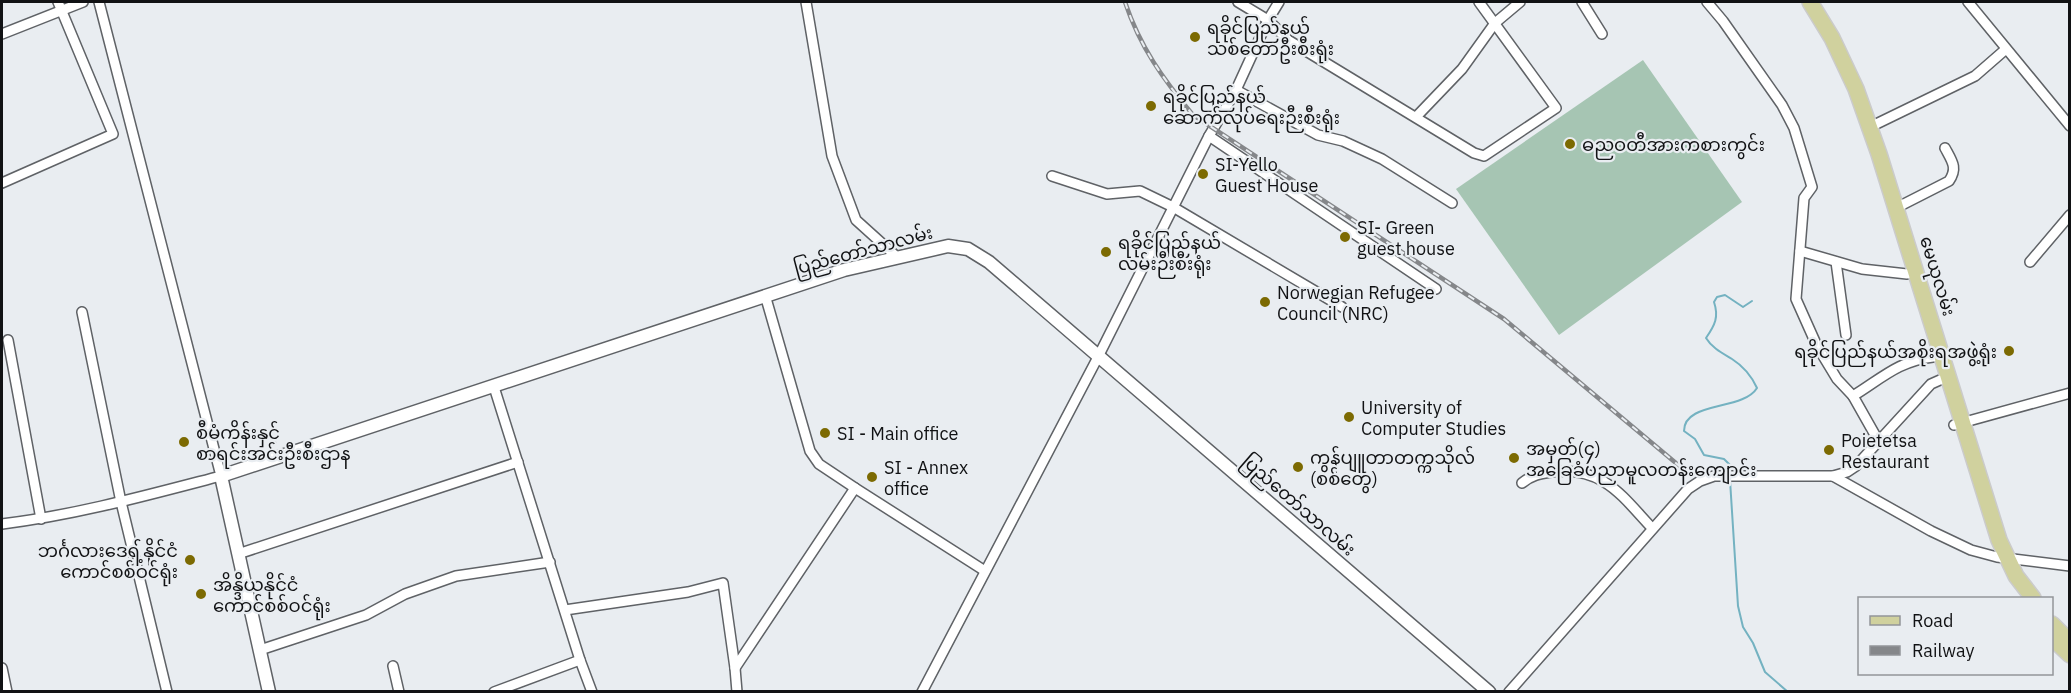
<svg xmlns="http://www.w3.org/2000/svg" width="2071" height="693" viewBox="0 0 2071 693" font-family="'IBM Plex Sans','Noto Sans Myanmar',sans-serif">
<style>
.pitch{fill:#a6c5b3}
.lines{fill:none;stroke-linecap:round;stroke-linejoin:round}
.stream{stroke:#74b2c1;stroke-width:2}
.minor-casing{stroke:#5f6266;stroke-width:12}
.tertiary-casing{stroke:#5f6266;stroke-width:15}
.primary-casing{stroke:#cbcbcb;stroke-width:18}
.minor{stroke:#fff;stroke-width:9}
.tertiary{stroke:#fff;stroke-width:12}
.primary{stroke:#d0d19e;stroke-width:15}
.rail-casing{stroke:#85878a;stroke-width:4.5}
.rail{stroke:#e9edf1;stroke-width:2;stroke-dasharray:7;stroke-linecap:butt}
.poi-dot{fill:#7c6a02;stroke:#e9edf1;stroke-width:2}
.labels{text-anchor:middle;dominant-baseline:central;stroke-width:4.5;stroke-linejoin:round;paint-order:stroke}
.poi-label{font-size:18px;fill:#111214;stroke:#e9edf1;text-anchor:start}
.street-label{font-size:18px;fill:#111214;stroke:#e9edf1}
</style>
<rect width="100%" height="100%" fill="#e9edf1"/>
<path class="pitch" d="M1643,60L1742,202L1559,335L1456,189Z"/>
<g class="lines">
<g class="stream">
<path d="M1730,474V465L1724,459L1704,455L1695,439L1684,431C1684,401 1743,411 1757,388C1752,377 1743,366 1732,359C1722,353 1712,348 1706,338C1715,325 1719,317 1714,302L1717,297L1725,295L1743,307L1752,301"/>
<path d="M1730,480L1738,606L1743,627L1753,643L1765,672L1788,692"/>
</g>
<g class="minor-casing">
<g id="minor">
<path d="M806,2L832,156L856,220L897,257"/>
<path d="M1238,2L1268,20L1288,40L1474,153L1484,156L1556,108L1479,2"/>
<path d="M1582,2L1602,34"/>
<path d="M1707,2L1723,21L1782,105L1794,128L1812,187L1804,198L1796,299L1817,346L1837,379L1853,396C1881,379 1898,361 1933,357"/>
<path d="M1968,2L2070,126"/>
<path d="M2,34L83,2"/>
<path d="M1236,90L1318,135L1343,141L1382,159L1452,203"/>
<path d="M1416,117L1462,69L1495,23L1520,2"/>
<path d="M1870,127L1975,76L2006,49"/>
<path d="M1209,136L1436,289"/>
<path d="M1052,176L1107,194L1140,191L1173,207L1342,307"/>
<path d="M2,183L113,134L58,2"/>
<path d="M1896,208L1949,181C1958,168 1952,161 1945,148"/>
<path d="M1800,251L1862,269L1907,274"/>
<path d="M1836,262L1846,335"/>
<path d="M2030,262L2070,215"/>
<path d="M765,295L810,451L819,464L855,488"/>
<path d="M82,312L121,502L167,692"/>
<path d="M8,340L41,519"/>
<path d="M494,387L580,660L592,692"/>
<path d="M1853,396L1879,442"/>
<path d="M1954,425L2070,393"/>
<path d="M1833,476L1931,531L1971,550L1997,557L2070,566"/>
<path d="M1522,483C1532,475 1539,474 1552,472C1603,466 1621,495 1652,528"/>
<path d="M2,524C76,515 148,495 221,476L99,2"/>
<path d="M238,554L518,462"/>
<path d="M565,610L688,592L723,583L735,668L737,692"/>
<path d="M260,650L366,615L405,594L456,576L550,562"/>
<path d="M393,666L399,692"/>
<path d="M2,668L7,692"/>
<path d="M735,668L855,488L985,571"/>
<path d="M494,692L580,660"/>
<path d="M922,692L1098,357L1209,136L1236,90L1268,20L1279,2"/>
<path d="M1509,692L1688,489L1700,481L1714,476H1833L1847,472L1856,466L1931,384L1940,380"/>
</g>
</g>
<g class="tertiary-casing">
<path id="tertiary" d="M269,692L221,476L844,270L948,246L968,249L989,262L1489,692"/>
</g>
<g class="primary-casing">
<g id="primary">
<path d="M1810,2L1832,38L1856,89L1879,154L1999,540L2016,576L2033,598"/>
<path d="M2052,624L2070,642"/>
<path d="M2052,638L2070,655"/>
</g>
</g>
<use href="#minor" class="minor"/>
<use href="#tertiary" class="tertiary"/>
<use href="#primary" class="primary"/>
<g class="rail-casing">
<path id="rail" d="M1125,2C1140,47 1163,79 1193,115L1504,319L1689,474"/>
</g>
<use href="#rail" class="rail"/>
</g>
<g class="poi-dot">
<circle cx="1195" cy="37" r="6"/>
<circle cx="1151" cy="106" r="6"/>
<circle cx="1570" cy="144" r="6"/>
<circle cx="1203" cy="174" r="6"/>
<circle cx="1345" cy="237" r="6"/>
<circle cx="1106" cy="252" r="6"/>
<circle cx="1265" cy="302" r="6"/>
<circle cx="2009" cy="351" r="6"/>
<circle cx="1349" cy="417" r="6"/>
<circle cx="825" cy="433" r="6"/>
<circle cx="184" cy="442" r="6"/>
<circle cx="1829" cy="450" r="6"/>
<circle cx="1514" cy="458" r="6"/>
<circle cx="1298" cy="467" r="6"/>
<circle cx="872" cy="477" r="6"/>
<circle cx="190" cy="560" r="6"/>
<circle cx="201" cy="594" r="6"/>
</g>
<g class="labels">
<g class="poi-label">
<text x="1207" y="27">ရခိုင်ပြည်နယ်<tspan x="1207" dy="21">သစ်တောဦးစီးရုံး</tspan></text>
<text x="1163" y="96">ရခိုင်ပြည်နယ်<tspan x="1163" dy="21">ဆောက်လုပ်ရေးဉီးစီးရုံး</tspan></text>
<text x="1582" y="144">ဓညဝတီအားကစားကွင်း</text>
<text x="1215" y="164">SI-Yello<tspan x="1215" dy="21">Guest House</tspan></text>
<text x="1357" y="227">SI- Green<tspan x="1357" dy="21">guest house</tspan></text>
<text x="1118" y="242">ရခိုင်ပြည်နယ်<tspan x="1118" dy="21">လမ်းဉီးစီးရုံး</tspan></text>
<text x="1277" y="292">Norwegian Refugee<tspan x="1277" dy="21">Council (NRC)</tspan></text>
<text x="1997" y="351" text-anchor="end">ရခိုင်ပြည်နယ်အစိုးရအဖွဲ့ရုံး</text>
<text x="1361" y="407">University of<tspan x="1361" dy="21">Computer Studies</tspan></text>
<text x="196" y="432">စီမံကိန်းနှင့်<tspan x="196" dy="21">စာရင်းအင်းဦးစီးဌာန</tspan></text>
<text x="837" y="433">SI - Main office</text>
<text x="1841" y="440">Poietetsa<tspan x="1841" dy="21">Restaurant</tspan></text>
<text x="1526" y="448">အမှတ်(၄)<tspan x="1526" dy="21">အခြေခံပညာမူလတန်းကျောင်း</tspan></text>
<text x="1310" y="457">ကွန်ပျူတာတက္ကသိုလ်<tspan x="1310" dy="21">(စစ်တွေ)</tspan></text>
<text x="884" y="467">SI - Annex<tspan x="884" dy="21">office</tspan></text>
<text x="178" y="550" text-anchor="end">ဘင်္ဂလားဒေရှ့်နိုင်ငံ<tspan x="178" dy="21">ကောင်စစ်ဝင်ရုံး</tspan></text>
<text x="213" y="584">အိန္ဒိယနိုင်ငံ<tspan x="213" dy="21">ကောင်စစ်ဝင်ရုံး</tspan></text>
</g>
<g class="street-label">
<text transform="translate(863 250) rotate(-15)">ပြည်တော်သာလမ်း</text>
<text transform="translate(1938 276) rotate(73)">မေယုလမ်း</text>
<text transform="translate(1299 505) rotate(41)">ပြည်တော်သာလမ်း</text>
</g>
</g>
<rect width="2071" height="693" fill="none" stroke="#111214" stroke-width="6"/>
<rect x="1858" y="597" width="195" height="78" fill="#e9edf1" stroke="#939599" stroke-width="1.5"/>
<rect x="1870" y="616" width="30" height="9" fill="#d0d19e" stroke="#939599" stroke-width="1.5"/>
<text x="1912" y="627" font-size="18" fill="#111214">Road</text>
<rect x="1870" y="646" width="30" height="9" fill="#85878a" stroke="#939599" stroke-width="1.5"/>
<text x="1912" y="657" font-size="18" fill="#111214">Railway</text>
</svg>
